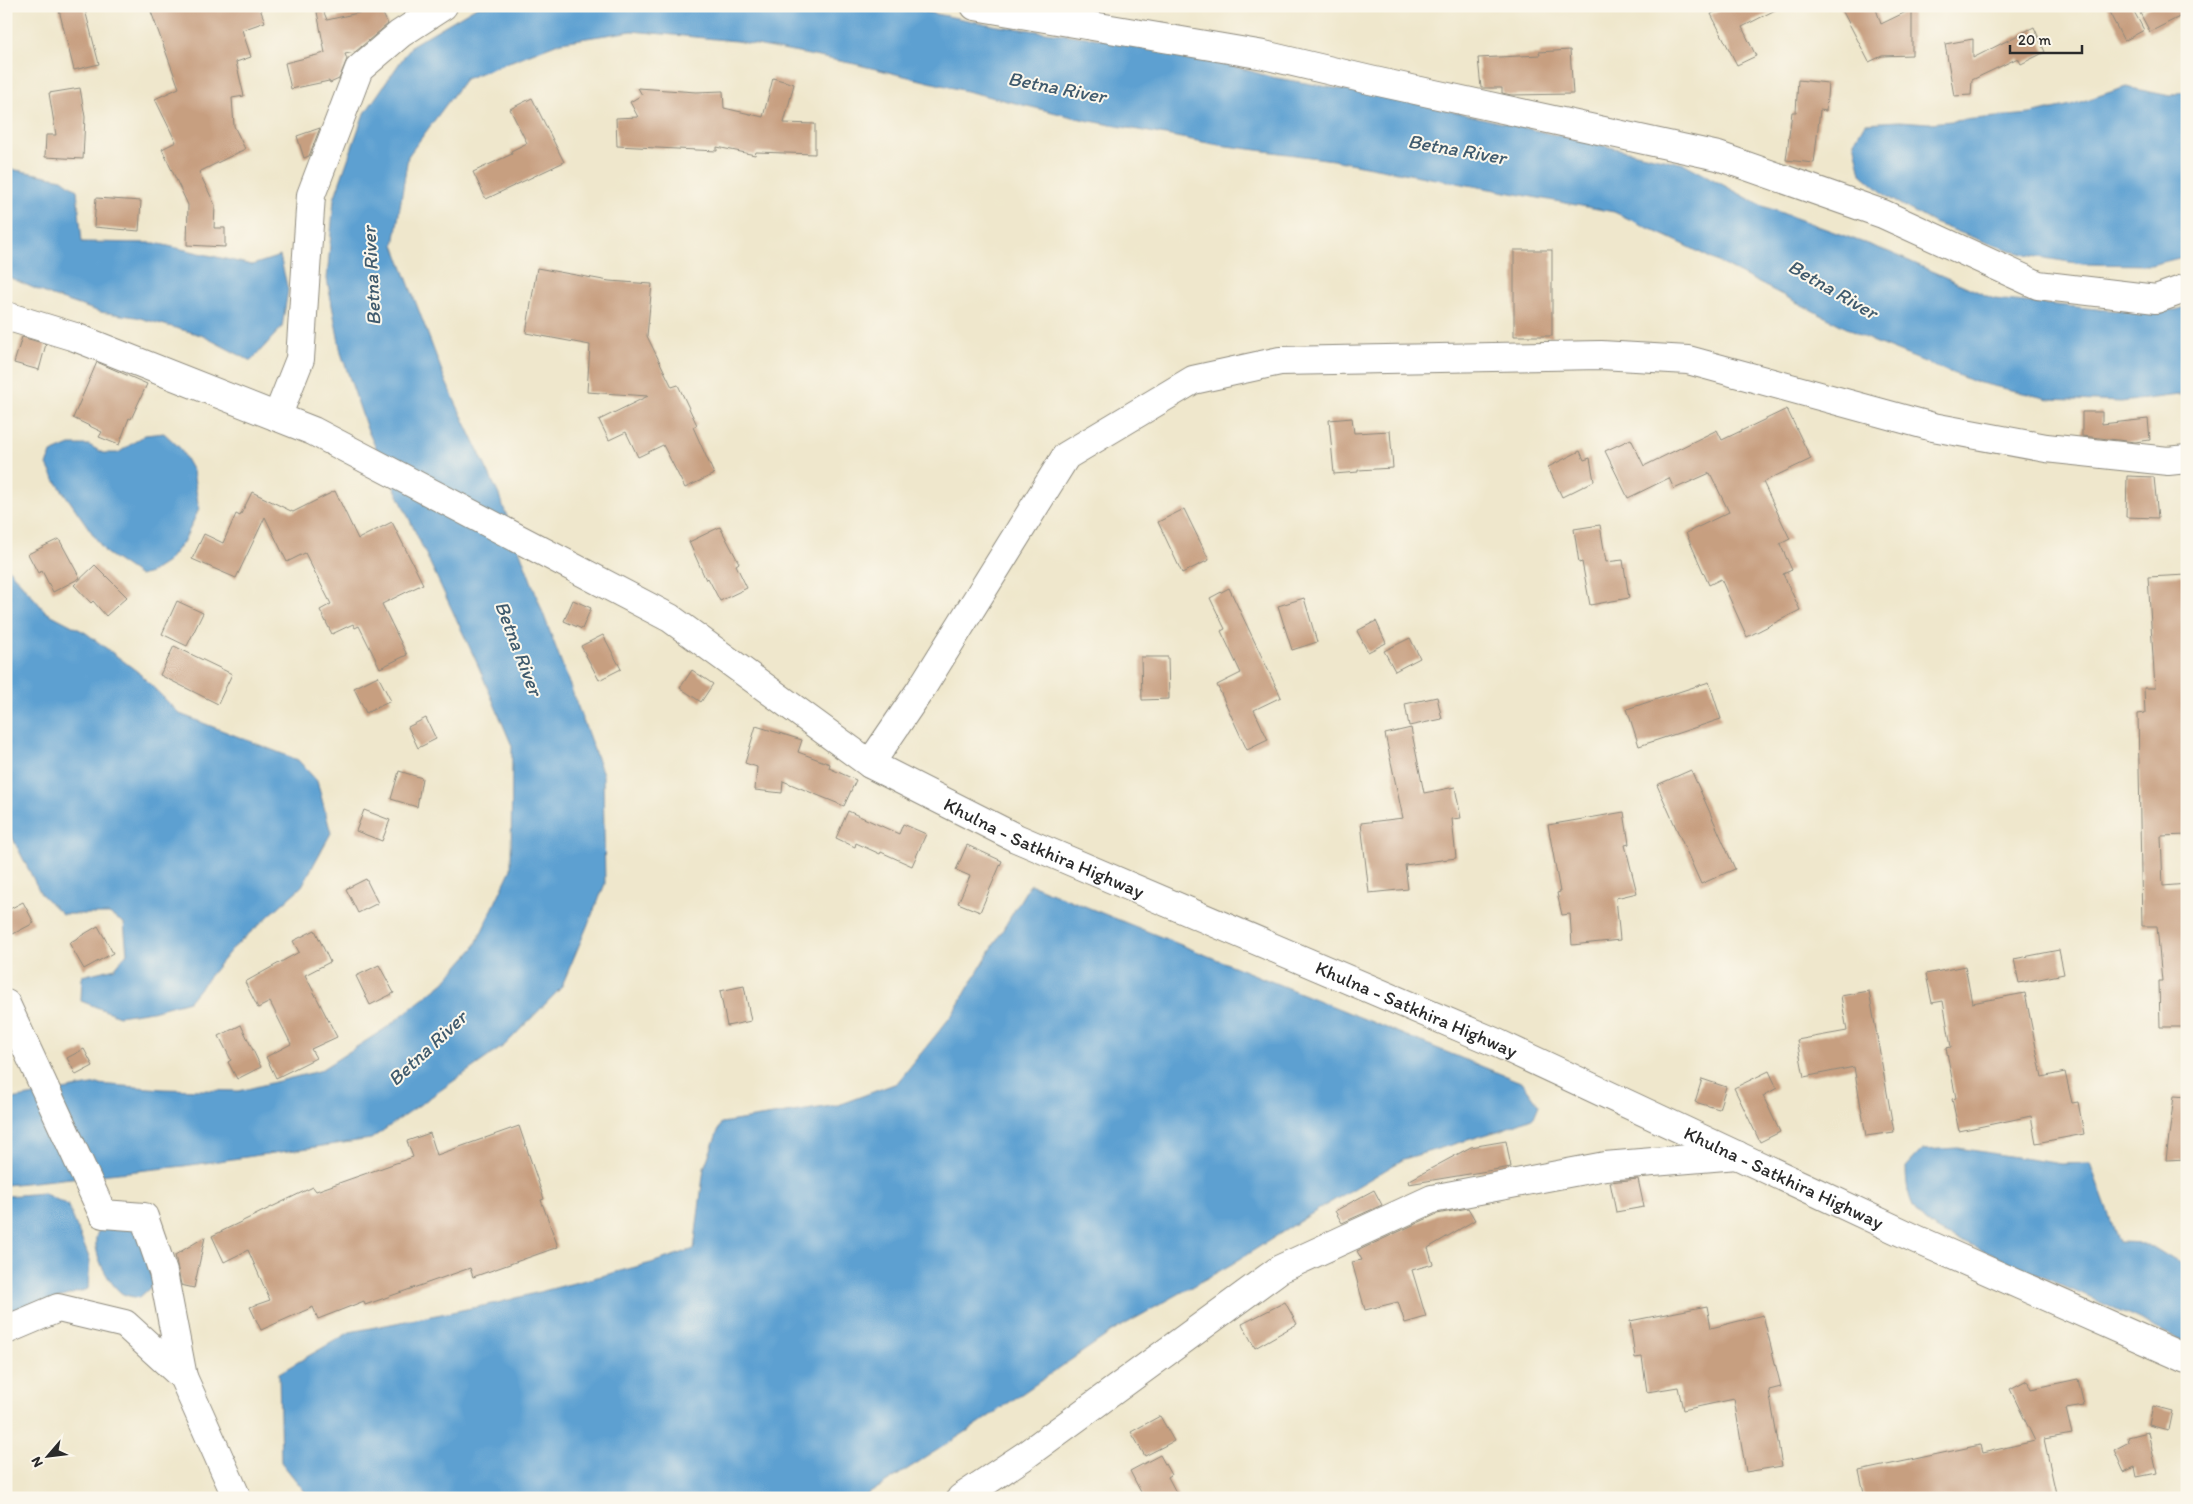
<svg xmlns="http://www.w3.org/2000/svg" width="2193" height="1504" viewBox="0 0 2193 1504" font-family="Itim,sans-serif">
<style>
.water{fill:#5da0d1;stroke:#44667e}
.building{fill:#c79f80}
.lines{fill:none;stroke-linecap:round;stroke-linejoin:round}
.minor-casing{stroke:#8d897c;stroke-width:30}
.highway-casing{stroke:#8d897c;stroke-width:30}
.minor{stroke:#fff;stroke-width:28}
.highway{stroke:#fff;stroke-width:28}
.labels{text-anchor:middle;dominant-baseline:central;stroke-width:4;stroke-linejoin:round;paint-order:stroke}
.street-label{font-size:19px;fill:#2b2b2b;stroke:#fbf7ec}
.water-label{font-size:20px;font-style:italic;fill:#3f5a6d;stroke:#fbf7ec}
</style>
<rect width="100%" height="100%" fill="#fbf7ec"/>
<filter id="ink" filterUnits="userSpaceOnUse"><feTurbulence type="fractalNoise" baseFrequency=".02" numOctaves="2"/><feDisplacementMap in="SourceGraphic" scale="10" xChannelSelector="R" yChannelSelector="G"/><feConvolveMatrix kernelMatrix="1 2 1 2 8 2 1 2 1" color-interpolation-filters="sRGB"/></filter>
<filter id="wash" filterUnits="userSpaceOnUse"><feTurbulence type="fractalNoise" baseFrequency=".0096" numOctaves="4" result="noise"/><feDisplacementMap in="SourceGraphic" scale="20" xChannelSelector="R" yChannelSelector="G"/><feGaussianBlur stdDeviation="1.12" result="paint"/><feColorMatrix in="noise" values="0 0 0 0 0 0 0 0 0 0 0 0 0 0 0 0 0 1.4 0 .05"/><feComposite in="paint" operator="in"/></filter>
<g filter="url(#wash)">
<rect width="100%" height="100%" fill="#efe7cc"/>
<g class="water">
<path d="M478,6H896L998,26L1117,41L1205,58L1271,77L1397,99L1685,164L1760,205L1889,252L1994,299L2107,310H2176L2187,306V394L2121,402L2049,399L1972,381L1872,341L1685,245L1614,212L1333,160L1219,145L1085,120L855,64L736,41L632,31L561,42L465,79L408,156L394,245L446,382L499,495L603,774L605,884L561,988L505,1045L371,1139L184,1166L6,1185V1100L97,1084L163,1089L239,1091L319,1071L386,1028L444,982L474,948L511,869L512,746L477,663L367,429L341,353L327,279L334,199L363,116L412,45Z"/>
<path d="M2126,87L2170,96L2187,90V256L2151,265L2082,264L2026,255L1988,243L1934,223L1889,198L1861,174L1854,142L1865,123L1899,121L1929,123L2030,114L2071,105Z"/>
<path d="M6,168L62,179L77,190L82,242L155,243L252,265L280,256L288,290L282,327L251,361L201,335L136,317L100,312L52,296L6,276Z"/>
<path d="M164,433L180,448L193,471L199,509L184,541L167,562L150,573L140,576L106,553L53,477L47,465L51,453L70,445H89L103,453H118L145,435Z"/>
<path d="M6,566L46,612L86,633L138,672L180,714L298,760L317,781L331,833L302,886L231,950L189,1001L152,1011L119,1016L81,1001L82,976L115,968L127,953L124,923L109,914H62L41,894L6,825Z"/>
<path d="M1030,884L1523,1083L1539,1105L1534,1117L1501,1130L1404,1159L1316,1211L1232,1264L1113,1331L972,1428L862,1498H310L281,1462L279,1373L350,1332L497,1303L651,1263L694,1249L704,1168L721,1123L838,1105L897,1083L952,1015Z"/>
<path d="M1958,1148L2061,1164L2090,1163L2119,1243L2148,1244L2187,1268V1340L2182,1341C2122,1310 2060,1286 1998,1257C1980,1249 1936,1233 1923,1220C1909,1206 1906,1186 1906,1167L1922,1150Z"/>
<path d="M43,1193L68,1205L90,1260L88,1289L32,1306L6,1311V1196Z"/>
<path d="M116,1223C150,1228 150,1255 155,1283L139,1298C134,1297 127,1296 123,1294C109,1286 85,1242 101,1228C105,1225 112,1224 116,1223Z"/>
</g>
<g id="blocks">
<g class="building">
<path d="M58,6H84L99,64L74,70Z"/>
<path d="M149,6H259L265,22L242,30L251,57L236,62L244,96L232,98L234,126L245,149L199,172L215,205L214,228H225V247L187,245L188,205L162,149L176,142L155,99L179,88Z"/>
<path d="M1727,6H1783L1742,27L1756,56L1737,65L1711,14Z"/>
<path d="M1840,6H1875L1881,24L1912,9V55L1882,56L1869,62Z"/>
<path d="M2106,6H2131L2144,30L2124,41Z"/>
<path d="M2152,6H2187V13L2150,32L2140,13Z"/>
<path d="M380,8L388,24L355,52L345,54L347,59L339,79L330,83L329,81L291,89L285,63L325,53L317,12L323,10L327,20Z"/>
<path d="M2034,27L2045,52L2021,64L2018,58L1972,80L1971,95L1954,96L1945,44L1973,39V58Z"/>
<path d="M1570,50L1573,94L1511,95L1502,93V88H1481L1478,58L1540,55L1539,52Z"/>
<path d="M773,78L794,84L784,123L815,124V154L756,152L755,155L717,147V151L617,146L616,118L638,117L630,102L642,95L638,88L696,92L723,91L724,108L763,117Z"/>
<path d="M1798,80L1828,83L1826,111L1820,110L1814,163L1786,160L1792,112H1796Z"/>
<path d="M80,88L85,117L83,159L45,157L46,135H56L49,93Z"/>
<path d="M532,98L564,162L486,199L473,172L512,154L511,151L527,143L510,109Z"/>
<path d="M320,128L309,156L304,158L297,136Z"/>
<path d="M96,198L141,201L139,231L94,227Z"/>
<rect x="1514" y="250" width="38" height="86"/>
<path d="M537,268L609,281L652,284L647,336L672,387L678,385L697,425L693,427L714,474L685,488L663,445L638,457L626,432L609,440L599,420L648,396L587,392L590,345L526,333Z"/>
<path d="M22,337L46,344L39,370L14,363Z"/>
<path d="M97,362L147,384L131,419L129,418L119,445L99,437L102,432L73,418Z"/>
<path d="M1787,409L1811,459L1763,482L1790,539L1780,544L1792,570L1783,574L1800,610L1747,637L1721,579L1709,585L1686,533L1729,512L1710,473L1674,489L1669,478L1628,498L1605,451L1631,439L1644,466L1717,430L1722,440Z"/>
<path d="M2082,412H2102V424L2148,419L2150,440L2135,442L2082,436Z"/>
<path d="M1352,418L1354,433L1390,431L1393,468L1358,470V472L1334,474L1329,420Z"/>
<path d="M1580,451L1584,460L1590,458L1594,481L1562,497L1548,467Z"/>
<path d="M2127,476L2154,477L2158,518L2126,517Z"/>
<path d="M335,491L358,539L392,522L423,584L382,604L407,655L380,668L359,626L355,628L353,624L332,634L320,610L331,604L305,553L287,562L265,517L236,578L192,559L204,534L223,543L236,514L240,516L252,492L293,512Z"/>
<path d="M1184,509L1209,560L1182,573L1158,522Z"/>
<path d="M1600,525L1606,562L1623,560L1629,598L1590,605L1582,562L1579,563L1574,529Z"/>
<path d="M720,527L739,563L736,565L747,588L720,601L708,578L706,580L689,542Z"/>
<path d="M59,539L80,578L53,592L42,571L38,573L28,554Z"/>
<path d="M95,565L127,597L106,616L93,601L91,603L74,585Z"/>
<path d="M2187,575V835L2161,836L2163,886L2187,884V1027H2160L2159,981H2162L2157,926H2142L2138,714L2145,713L2144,688H2155L2148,577Z"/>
<path d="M1229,588L1281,697L1254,710L1268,740L1247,750L1217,685L1241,673L1221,631L1225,629L1210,598Z"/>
<path d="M1304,598L1317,642L1292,650L1278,606Z"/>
<path d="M573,600L591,608L582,629L564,621Z"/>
<path d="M177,601L203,613L187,646L162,634Z"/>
<path d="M1376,621L1386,643L1368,652L1357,631Z"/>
<path d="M603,635L621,669L599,680L581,646Z"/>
<path d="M1410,638L1420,658L1395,671L1384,651Z"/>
<path d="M174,646L232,674L218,704L160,675Z"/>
<path d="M1141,657H1168L1169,699L1142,700Z"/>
<path d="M692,670L713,684L701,702L680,688Z"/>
<path d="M378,676L391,701L366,713L354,688Z"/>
<path d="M1709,682L1721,719L1639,746L1627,709Z"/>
<path d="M1437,697L1442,719L1409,726L1405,704Z"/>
<path d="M426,718L436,739L418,748L408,727Z"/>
<path d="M756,726L802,740L798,752L830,764L829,768L856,780L844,806L783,781L782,793L755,790L757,767L745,763Z"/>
<path d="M1411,728L1424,793L1455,787L1461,818L1452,819L1456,858L1405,865L1408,889L1369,893L1361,823L1403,818L1385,734Z"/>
<path d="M1691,770L1735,869L1701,884L1657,785Z"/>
<path d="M399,771L422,778L417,807L391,799Z"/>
<path d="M364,810L390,820L382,841L356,831Z"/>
<path d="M848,811L899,834L903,824L926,834L912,866L881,852L880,854L856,843L855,847L836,838Z"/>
<path d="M1624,812L1629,844L1625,845L1637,893L1616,898L1620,940L1572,945L1570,914L1562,915L1557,893L1560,892L1548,825Z"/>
<path d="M967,845L1002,861L980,912L958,903L970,876L956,870Z"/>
<path d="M366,879L378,903L358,913L346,889Z"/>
<path d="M23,902L34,923L13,934L6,921V911Z"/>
<path d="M98,926L113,953L84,969L69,943Z"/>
<path d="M315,930L330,962L305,975L337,1037L311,1049L316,1058L276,1078L266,1057L291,1044L270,1002L258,1008L245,982L299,952L293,941Z"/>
<path d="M2059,950L2064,974L2019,983L2014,959Z"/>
<path d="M379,965L394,993L370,1005L356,976Z"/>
<path d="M1965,966L1972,1003L2025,993L2042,1077L2065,1072L2072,1103L2078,1102L2084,1134L2036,1143L2031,1116L1959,1131L1952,1099L1956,1098L1946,1048L1951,1047L1943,1001L1932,1003L1926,974Z"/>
<path d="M744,986L751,1021L727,1026L720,991Z"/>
<path d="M1869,991L1894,1132L1866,1136L1854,1067L1804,1077L1797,1040L1847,1031L1841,996Z"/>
<path d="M241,1025L261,1067L237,1079L228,1062L231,1060L219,1036Z"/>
<path d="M84,1049L93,1066L76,1075L67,1058Z"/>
<path d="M1769,1071L1777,1088L1763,1096L1780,1132L1760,1142L1734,1088Z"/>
<path d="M1702,1079L1726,1087L1719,1109L1695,1102Z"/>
<path d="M2174,1096L2187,1097V1159L2166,1160Z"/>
<path d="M519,1126L544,1199L541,1200L558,1247L473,1277L470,1268L365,1305L364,1301L318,1319L313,1307L261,1330L250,1307L270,1300L248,1250L224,1262L212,1236L313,1187L316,1191L413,1157L407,1141L430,1133L437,1155Z"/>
<path d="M1506,1141L1511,1167L1409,1184L1408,1181L1471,1147Z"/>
<path d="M1638,1179L1644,1207L1616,1212L1610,1182Z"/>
<path d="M1374,1190L1382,1205L1342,1223L1335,1211Z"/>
<path d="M1468,1208L1475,1220L1428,1248L1433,1264L1412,1270L1426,1317L1405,1323L1398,1302L1365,1310L1352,1262L1362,1260L1357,1251L1437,1214Z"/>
<path d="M205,1237L194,1288L181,1285L175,1255Z"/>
<path d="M1285,1302L1297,1324L1255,1348L1242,1324Z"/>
<path d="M1707,1306L1711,1328L1763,1315L1781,1387L1769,1390L1782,1466L1746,1472L1734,1399L1683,1410L1678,1387L1647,1392L1642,1357L1635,1358L1630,1321Z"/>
<path d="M2078,1379L2084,1406L2066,1409L2072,1434L2044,1439L2057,1498H1865L1859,1471L1980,1445L1982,1453L2035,1441L2010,1389L2027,1380L2031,1389Z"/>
<path d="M2153,1406L2172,1411L2168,1430L2149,1425Z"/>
<path d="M1160,1416L1174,1441L1145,1456L1131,1432Z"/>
<path d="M2148,1432L2157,1473L2137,1477L2135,1467L2124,1472L2114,1450L2129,1442L2128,1437Z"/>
<path d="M1160,1455L1171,1475L1168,1477L1179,1498H1144L1130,1471Z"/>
</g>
</g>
</g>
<g filter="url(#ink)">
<use href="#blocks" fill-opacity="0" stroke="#8d897c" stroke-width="1"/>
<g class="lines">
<g class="minor-casing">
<g id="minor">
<path d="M975,6L1264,55L1370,80L1718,156L1883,214L2038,285L2156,299L2187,288"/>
<path d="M277,417L300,359L311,195L359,69L400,34L443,6"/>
<path d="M870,764L921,689L1066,456L1193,380L1280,361L1601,355L1688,360L1933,427L2046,448L2168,461L2187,459"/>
<path d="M6,1004L103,1214L144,1217L163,1272L183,1377L237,1498"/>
<path d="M6,1330L58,1308L125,1324L183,1377"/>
<path d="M961,1498L1023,1457L1280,1269L1432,1199L1605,1166L1737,1155"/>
</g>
</g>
<g class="highway-casing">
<g id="highway">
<path id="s1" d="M6,316L75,337L313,431L670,618L870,764L1016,838L1497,1043L1916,1239L2187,1359"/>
</g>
</g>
<use href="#minor" class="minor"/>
<use href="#highway" class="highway"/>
</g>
</g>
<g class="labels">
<g class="street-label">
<text stroke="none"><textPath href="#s1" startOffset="1172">Khulna - Satkhira Highway</textPath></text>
<text stroke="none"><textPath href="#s1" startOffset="1578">Khulna - Satkhira Highway</textPath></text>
<text stroke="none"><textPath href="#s1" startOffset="1982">Khulna - Satkhira Highway</textPath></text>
</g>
<g class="water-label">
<text transform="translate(1057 87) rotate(11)">Betna River</text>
<text transform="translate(1457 149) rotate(10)">Betna River</text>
<text transform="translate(371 276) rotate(-93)">Betna River</text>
<text transform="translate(1833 289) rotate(30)">Betna River</text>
<text transform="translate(519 648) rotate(69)">Betna River</text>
<text transform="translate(427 1048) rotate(-43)">Betna River</text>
</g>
</g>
<rect width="2193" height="1504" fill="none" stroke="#fbf7ec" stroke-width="25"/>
<g transform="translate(48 1456) rotate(242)" stroke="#fbf7ec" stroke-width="4" paint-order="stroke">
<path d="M0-4L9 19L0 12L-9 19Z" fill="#2b2b2b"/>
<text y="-8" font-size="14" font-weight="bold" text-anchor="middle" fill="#2b2b2b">N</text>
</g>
<path d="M2010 45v8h72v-8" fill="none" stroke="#2b2b2b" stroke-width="2.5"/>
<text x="2018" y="45" font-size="15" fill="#2b2b2b" stroke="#fbf7ec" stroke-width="4" paint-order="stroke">20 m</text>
</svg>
